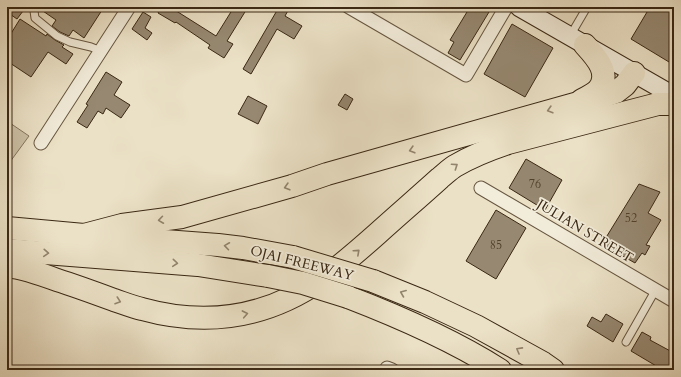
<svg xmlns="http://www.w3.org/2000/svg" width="681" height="377" viewBox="0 0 681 377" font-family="Cardo,serif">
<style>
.green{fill:#cdc2a8;stroke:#84755e}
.building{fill:#968871;stroke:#3a2814}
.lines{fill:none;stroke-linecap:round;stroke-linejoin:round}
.lane-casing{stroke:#665640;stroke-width:9}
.street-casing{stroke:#665640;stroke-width:15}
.secondary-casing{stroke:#3a2814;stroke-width:20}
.highway-casing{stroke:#3a2814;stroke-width:24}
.lane{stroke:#f2ecda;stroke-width:7}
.street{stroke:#f2ecda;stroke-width:13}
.secondary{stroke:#f2ecda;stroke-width:18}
.highway{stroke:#ebe1c6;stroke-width:22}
.highway-bridge-casing{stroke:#3a2814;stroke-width:24;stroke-linecap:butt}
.highway-bridge{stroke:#ebe1c6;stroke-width:22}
.oneway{stroke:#92846d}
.labels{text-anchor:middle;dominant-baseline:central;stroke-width:3.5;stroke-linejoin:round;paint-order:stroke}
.number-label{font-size:12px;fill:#51402b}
.street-label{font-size:14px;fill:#3a2814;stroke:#f2ecda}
</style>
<rect width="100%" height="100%" fill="#ebe1c6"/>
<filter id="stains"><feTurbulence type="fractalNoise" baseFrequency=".005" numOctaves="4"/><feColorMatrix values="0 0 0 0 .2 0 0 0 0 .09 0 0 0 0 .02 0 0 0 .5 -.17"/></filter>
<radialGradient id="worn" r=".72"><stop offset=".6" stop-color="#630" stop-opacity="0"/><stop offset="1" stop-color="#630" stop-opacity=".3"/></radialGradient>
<path class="green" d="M7,121L29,136L7,166Z"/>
<g class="building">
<path d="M7,7H26L17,19L7,12Z"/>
<path d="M41,7H104L84,38L73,30L69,36L60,32L52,26L56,20L40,9Z"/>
<path d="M161,7H170L216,36L234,7H248L227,41L233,44L224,58L208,48L210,45L176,22L175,23L158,13Z"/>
<path d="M279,7H290L285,16L302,26L294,39L277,29L251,74L243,69Z"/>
<path d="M470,7L476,10L478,7H481L489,12L460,60L448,53L454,42L450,40Z"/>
<path d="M650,7H674V65L631,39Z"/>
<path d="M143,12L151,17L145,28L152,33L147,40L132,29Z"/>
<path d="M20,19L46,36L47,34L55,40L64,45L62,47L73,54L66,64L48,52L31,77L7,61V40Z"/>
<path d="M512,24L553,48L525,97L484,74Z"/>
<path d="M106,72L122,82L114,95L130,105L121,118L106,108L103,114L98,111L87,128L77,122L88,105L86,104Z"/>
<path d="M345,94L353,99L347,110L338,105Z"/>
<path d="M248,96L267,106L258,124L238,114Z"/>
<path d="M526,159L562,180L545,210L509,188Z"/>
<path d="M639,184L660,192L648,213L661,220L646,245L650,246L645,255L642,253L635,263L602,244Z"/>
<path d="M496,210L526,228L496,279L466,261Z"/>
<path d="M606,314L623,324L613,342L587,326L592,317L601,322Z"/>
<path d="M642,332L651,337L650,340L674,353V370H663L631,351Z"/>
</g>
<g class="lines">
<g class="lane-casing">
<g id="lane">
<path d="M36,7L34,11L35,18L57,36L70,42L91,47L101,51"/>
<path d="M570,36L587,7"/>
<path d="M626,342L655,291"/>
</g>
</g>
<g class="street-casing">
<g id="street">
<path d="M349,7L466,75L506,7"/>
<path d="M41,143L129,7"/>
<path d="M481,188L674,301"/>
<path d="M386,370L387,368L392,370"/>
</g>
</g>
<g class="secondary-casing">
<path id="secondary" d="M519,7L674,96"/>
</g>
<g class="highway-casing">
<g id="highway">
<path d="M582,100C588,97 594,94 598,90C612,74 596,57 585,45"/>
<path d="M7,228L84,235L218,245L243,248L293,257"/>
<path d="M84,235L122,225L182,217L292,186L327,174L578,103L589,102L616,92L625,85L634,73"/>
<path d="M7,250L198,265L268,276"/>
<path d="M7,266C24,268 41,274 57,280C76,286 95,293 114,300C123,303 133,307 142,309C207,327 266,318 321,280C341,266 359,250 377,234C398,215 419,197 440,178C445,174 450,169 455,166C472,156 490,149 508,143L658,104H674"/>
<path d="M373,281L425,302L476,326L543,363L553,370"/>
<path d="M348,297C400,317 453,340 500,370"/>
</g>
</g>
<use href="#lane" class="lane"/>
<use href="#street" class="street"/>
<use href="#secondary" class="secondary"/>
<use href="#highway" class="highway"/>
<g class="highway-bridge-casing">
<g id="highway-bridge">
<path d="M293,257L373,281"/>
<path d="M268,276L303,283L348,297"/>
</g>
</g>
<use href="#highway-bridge" class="highway-bridge"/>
</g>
<defs><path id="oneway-chevron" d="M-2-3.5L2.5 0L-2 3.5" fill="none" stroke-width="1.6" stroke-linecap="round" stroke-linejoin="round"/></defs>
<g class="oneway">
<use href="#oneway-chevron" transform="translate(550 110) rotate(164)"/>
<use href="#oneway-chevron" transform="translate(412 150) rotate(164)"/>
<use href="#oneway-chevron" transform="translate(455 166) rotate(-34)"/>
<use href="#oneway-chevron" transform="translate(287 187) rotate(164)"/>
<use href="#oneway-chevron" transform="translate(161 220) rotate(172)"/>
<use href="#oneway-chevron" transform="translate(227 246) rotate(-172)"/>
<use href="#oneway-chevron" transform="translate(357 252) rotate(-42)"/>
<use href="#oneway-chevron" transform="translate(46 253) rotate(4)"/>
<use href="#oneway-chevron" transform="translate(175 263) rotate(5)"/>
<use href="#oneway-chevron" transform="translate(403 293) rotate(-158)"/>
<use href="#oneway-chevron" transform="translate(118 301) rotate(19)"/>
<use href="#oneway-chevron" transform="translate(245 314) rotate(-11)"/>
<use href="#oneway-chevron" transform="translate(519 350) rotate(-151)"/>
</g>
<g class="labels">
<g class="number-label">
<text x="535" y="184">76</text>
<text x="631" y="218">52</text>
<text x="496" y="245">85</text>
</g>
<g class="street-label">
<text transform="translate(585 231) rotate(31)">JULIAN STREET</text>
<text transform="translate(302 263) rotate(14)">OJAI FREEWAY</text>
</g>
</g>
<rect width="681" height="377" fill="none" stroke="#ebe1c6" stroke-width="24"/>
<rect x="8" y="8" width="665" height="361" fill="none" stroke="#3a2814" stroke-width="2"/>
<rect x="12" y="12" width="657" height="353" fill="none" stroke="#3a2814"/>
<rect width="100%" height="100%" filter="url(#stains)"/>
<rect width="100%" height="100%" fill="url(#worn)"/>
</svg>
